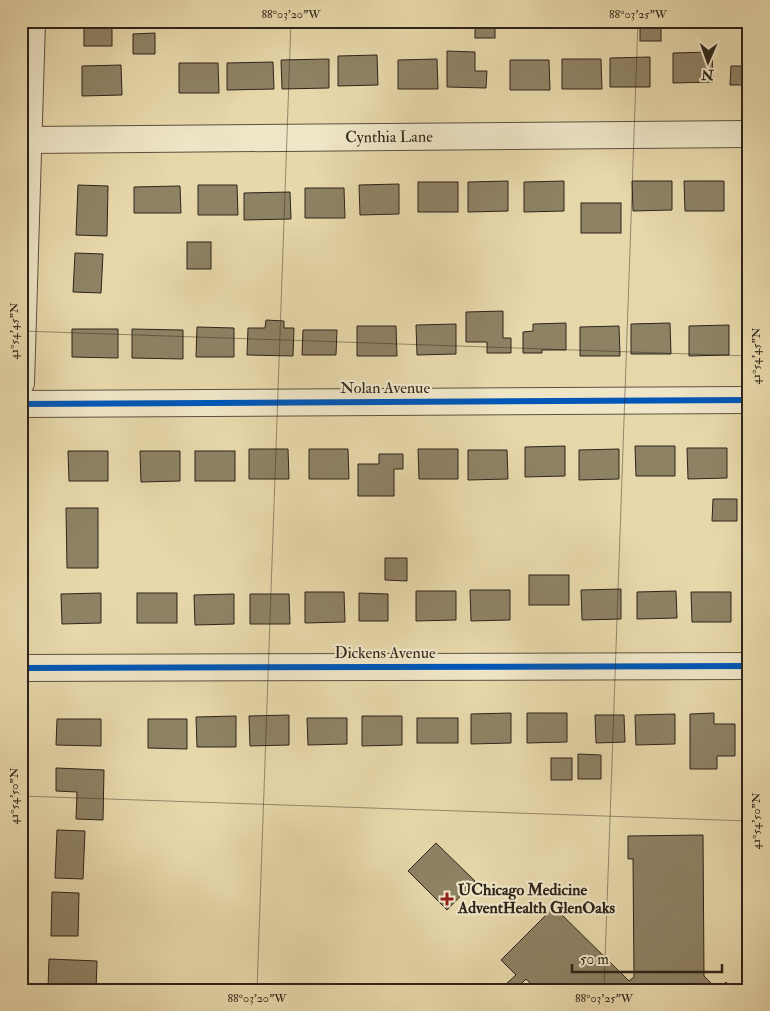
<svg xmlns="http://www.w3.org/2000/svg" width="770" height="1011" viewBox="0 0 770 1011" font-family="'IM FELL Double Pica',serif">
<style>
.building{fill:#8e8265;stroke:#2e241a}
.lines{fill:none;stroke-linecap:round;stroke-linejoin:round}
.minor-casing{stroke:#5c513e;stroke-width:28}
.minor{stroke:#efe6c8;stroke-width:26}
.cycleway-casing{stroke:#efe6c8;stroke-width:9}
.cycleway{stroke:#0057b8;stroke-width:6}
.ticks{fill:none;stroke:#2e241a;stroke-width:1;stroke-opacity:0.45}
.poi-dot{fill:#8f2418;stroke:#efe6c8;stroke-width:2}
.labels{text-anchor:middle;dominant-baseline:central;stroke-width:4.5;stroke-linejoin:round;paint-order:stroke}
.street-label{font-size:16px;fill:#2e241a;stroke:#efe6c8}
.poi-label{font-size:16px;font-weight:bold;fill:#2e241a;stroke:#efe6c8;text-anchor:start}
.neatline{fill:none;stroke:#2e241a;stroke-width:2}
.ticks-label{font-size:12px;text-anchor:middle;fill:#2e241a}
</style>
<rect width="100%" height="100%" fill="#e7d8ab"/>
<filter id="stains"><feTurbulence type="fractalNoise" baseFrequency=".004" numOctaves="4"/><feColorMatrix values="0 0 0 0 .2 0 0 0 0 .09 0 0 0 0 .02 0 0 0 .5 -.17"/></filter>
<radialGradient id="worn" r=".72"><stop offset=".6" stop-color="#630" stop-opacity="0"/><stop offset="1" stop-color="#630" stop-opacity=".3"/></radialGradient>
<g class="building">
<rect x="84" y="21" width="28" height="25"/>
<rect x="475" y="21" width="20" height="17"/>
<rect x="640" y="21" width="21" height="20"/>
<path d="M155,33V54H133V34Z"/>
<path d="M447,51L475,52V71H487L486,88L447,87Z"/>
<path d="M712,52L713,82L673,83V53Z"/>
<path d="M377,55L378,85L338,86V56Z"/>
<path d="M650,57V87H610V58Z"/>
<path d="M329,59V88L282,89L281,60Z"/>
<path d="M437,59L438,89H398V60Z"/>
<path d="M562,59H601L602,89H562Z"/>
<path d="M510,60H549L550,90H510Z"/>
<path d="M273,62L274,89L227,90V63Z"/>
<path d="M179,63H218L219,93H179Z"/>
<path d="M121,65L122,95L82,96V66Z"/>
<path d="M731,66H749V85H730Z"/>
<path d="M508,181V211L468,212V182Z"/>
<path d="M564,181V211L524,212V182Z"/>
<path d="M632,181H672V210L633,211Z"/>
<path d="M684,181H724V211H685Z"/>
<rect x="418" y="182" width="40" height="30"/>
<path d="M399,184V214L360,215L359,185Z"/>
<path d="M78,185L108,186L107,236L76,235Z"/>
<path d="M198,185H237L238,215H198Z"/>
<path d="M180,186L181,213H134V187Z"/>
<path d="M305,188H344L345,218H305Z"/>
<path d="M290,192L291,219L244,220V193Z"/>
<rect x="581" y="203" width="40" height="30"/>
<rect x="187" y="242" width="24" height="27"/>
<path d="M75,253L103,254L101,293L73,292Z"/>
<path d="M503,311V338H511V353H487V342H466V312Z"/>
<path d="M266,320L284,321V328H294L293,356L247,355L248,328H265Z"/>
<path d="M566,323V350H542V353H523V332L533,331V324Z"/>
<path d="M670,323L671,354H631V324Z"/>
<path d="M456,324V354L417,355L416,325Z"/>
<path d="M729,325V355L689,356V326Z"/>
<path d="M357,326H396L397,356H357Z"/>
<path d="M619,326L620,356H580V327Z"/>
<path d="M197,327L234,328V357H196Z"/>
<path d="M72,329H118V358L72,357Z"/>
<path d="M132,329L183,330V359L132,358Z"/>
<path d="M303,330H337L336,355H302Z"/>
<path d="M565,446V476L525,477V447Z"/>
<path d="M635,446H675V476H636Z"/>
<path d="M687,448H727V478L688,479Z"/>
<path d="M249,449H288L289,479H249Z"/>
<path d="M309,449H348L349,479H309Z"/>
<path d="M418,449H458V479H419Z"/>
<path d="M619,449V479L579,480V450Z"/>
<path d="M468,450H507L508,479L468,480Z"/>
<path d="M68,451H108V481H69Z"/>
<path d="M140,451H180V481L141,482Z"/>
<rect x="195" y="451" width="40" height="30"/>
<path d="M379,454H403V469H394V496H358V464H379Z"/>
<path d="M713,499H737V521H712Z"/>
<path d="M66,508H98V568H67Z"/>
<path d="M385,558H407V581L385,580Z"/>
<path d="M748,572H749V602L747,601Z"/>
<rect x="529" y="575" width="40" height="30"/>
<path d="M621,589V619L582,620L581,590Z"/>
<path d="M470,590H510V620L471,621Z"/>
<path d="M416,591H456V620L416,621Z"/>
<path d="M676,591L677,618L637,619V592Z"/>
<path d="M305,592H344L345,622L305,623Z"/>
<path d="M691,592H731V622H692Z"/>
<path d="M101,593V623L62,624L61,594Z"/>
<rect x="137" y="593" width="40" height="30"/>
<path d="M359,593L388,594V621H359Z"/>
<path d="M234,594V624L195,625L194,595Z"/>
<path d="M250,594H289L290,624H250Z"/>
<path d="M511,713V743L471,744V714Z"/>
<path d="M527,713H567V742L527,743Z"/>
<path d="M714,713V724H735V756H717V769H690V714Z"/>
<path d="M675,714V744L636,745L635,715Z"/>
<path d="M289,715V745L250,746L249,716Z"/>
<path d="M595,715H624L625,742L596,743Z"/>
<path d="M236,716V747H197L196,717Z"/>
<path d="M362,716H402V745L362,746Z"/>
<path d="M307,718H347V744L308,745Z"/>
<rect x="417" y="718" width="41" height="25"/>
<path d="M57,719H101V746L56,745Z"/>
<path d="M148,719H187V749L148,748Z"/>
<path d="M578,754L601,755V779H578Z"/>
<rect x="551" y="758" width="21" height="22"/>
<rect x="747" y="766" width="2" height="26"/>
<path d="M56,768L104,770L103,820L76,819L77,792L56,791Z"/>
<path d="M57,830L85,831L83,879L55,878Z"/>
<path d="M703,835L704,976L718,990H537L526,979L515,990H512L506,984L516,975L501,960L554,907L629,981L634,977L633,859H628V836Z"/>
<path d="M436,843L475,881L447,910L408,871Z"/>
<path d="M52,892L79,893L78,936H51Z"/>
<path d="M49,959L97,961L96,990L48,988Z"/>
<path d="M726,982L734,990H718Z"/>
</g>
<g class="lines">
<g class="minor-casing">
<g id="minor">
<path id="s1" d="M29,140L749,134"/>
<path d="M21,383L32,21"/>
<path d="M21,404L749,400"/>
<path d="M21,668L749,666"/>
</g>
</g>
<use href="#minor" class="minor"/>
<g class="cycleway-casing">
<g id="cycleway">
<path d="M21,404L749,400"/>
<path d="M21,668L749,666"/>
</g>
</g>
<use href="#cycleway" class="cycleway"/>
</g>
<path class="ticks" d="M21,331L749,356M21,796L749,821M257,990L291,21M604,990L638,21"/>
<path class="poi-dot" d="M444.5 891.5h5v5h5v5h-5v5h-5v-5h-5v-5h5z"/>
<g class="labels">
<g class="street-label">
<text stroke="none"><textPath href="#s1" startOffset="360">Cynthia Lane</textPath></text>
<text x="385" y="388">Nolan Avenue</text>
<text x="385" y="653">Dickens Avenue</text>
</g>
<g class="poi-label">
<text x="458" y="890">UChicago Medicine<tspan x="458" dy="18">AdventHealth GlenOaks</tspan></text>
</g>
</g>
<rect width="770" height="1011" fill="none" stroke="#e7d8ab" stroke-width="55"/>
<g transform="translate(708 62) rotate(182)" stroke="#efe6c8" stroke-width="4" paint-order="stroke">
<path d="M0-4L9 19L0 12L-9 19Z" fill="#2e241a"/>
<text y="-8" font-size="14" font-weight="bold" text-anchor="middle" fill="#2e241a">N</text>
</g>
<path d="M572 964v8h150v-8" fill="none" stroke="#2e241a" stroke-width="2.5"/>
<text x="580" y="964" font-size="15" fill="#2e241a" stroke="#efe6c8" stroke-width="4" paint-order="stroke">50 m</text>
<rect x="28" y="28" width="714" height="956" class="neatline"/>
<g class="ticks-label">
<text x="291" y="18">88°03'20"W</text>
<text x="638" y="18">88°03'25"W</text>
<text transform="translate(14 331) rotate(-90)" y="4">41°54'45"N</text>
<text transform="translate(756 356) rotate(-90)" y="4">41°54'45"N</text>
<text transform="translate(14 796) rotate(-90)" y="4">41°54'50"N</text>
<text transform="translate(756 821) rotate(-90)" y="4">41°54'50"N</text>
<text x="257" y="1002">88°03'20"W</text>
<text x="604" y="1002">88°03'25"W</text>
</g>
<rect width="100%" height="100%" filter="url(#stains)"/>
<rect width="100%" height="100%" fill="url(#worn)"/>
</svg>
